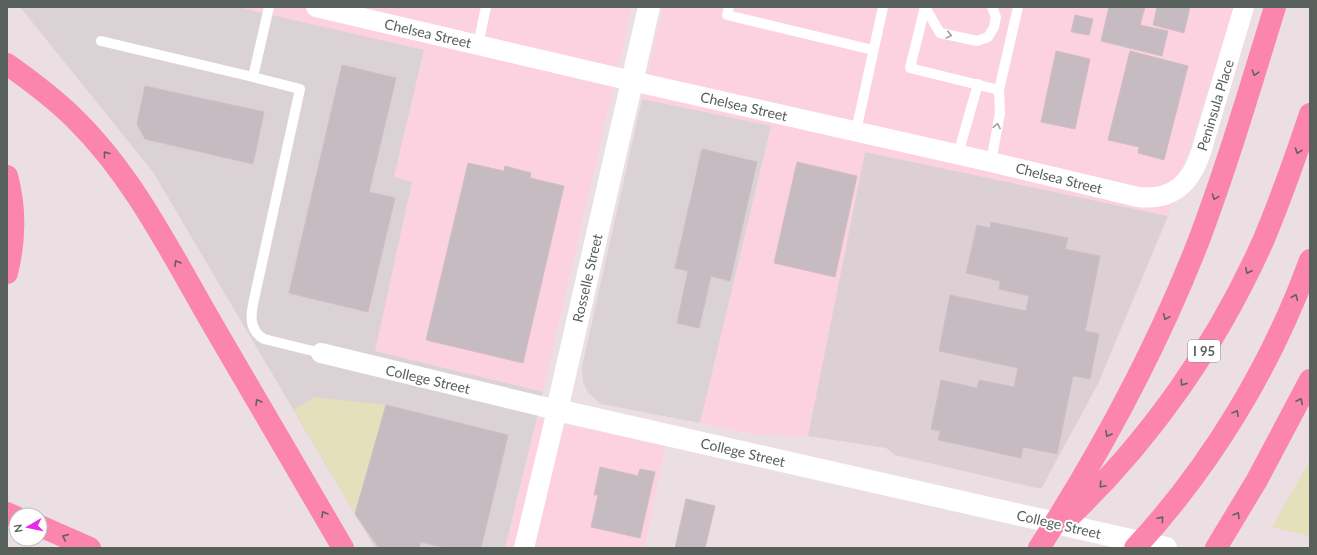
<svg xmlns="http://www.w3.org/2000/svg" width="1317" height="555" viewBox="0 0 1317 555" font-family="Lato,sans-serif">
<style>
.commercial{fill:#fdd2e0}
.industrial{fill:#dad2d4}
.education{fill:#ddd0d4}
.green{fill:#e4e0bb}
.building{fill:#c6bbc0;stroke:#d0bec5}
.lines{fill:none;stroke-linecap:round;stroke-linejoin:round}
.lane{stroke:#fff;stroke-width:10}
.street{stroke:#fff;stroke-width:20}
.secondary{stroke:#fff;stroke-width:22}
.highway{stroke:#fc85ae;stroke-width:22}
.oneway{stroke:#9ba09d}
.oneway2{stroke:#606260}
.labels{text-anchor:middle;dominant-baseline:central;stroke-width:4;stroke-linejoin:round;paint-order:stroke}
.shield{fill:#fff;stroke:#8a908d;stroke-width:1}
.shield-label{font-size:13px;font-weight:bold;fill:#58605c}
.street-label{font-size:14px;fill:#58605c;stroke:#fff}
</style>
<rect width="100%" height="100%" fill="#ebdfe3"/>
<g class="commercial">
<path d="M237,7H632L543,392L374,351L412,182L394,178L424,51Z"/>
<path d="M663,7H1234L1168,216L865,152L808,436L758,435L700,423L771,126L642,99Z"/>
<path d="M537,418L665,446L645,548H505Z"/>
</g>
<g class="industrial">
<path d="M20,7H237L424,50L394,177L412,182L375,351L543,392L505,548H375L153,172Z"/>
<path d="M642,99L771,126L700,423L601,404L588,393L583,382L582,367Z"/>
</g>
<path class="education" d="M865,152L1168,216L1098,384L1041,489L895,455L886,448L808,436Z"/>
<g class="green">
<path d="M314,397L386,405L355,514L294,410Z"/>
<path d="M1310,460V536L1272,527Z"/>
</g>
<g class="building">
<path d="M1109,7H1145L1140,25L1168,31L1162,56L1101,41Z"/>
<path d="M1157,7H1190L1184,33L1153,25Z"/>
<path d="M1075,15L1093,19L1089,35L1071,32Z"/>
<path d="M1056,51L1090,59L1075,129L1041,122Z"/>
<path d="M1130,51L1188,66L1164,160L1138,153L1139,147L1108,140Z"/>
<path d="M342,65L396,78L369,192L395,198L368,312L289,293Z"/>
<path d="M145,86L264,112L253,164L145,139L137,124Z"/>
<path d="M702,149L757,162L730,281L711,276L699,328L677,323L688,271L675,268Z"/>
<path d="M797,162L857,176L835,277L774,263Z"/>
<path d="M468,163L504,171L505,166L531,173L530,178L564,186L523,363L426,340Z"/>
<path d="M991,222L1068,238L1065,249L1100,256L1085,331L1099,334L1090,379L1073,376L1057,454L1023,447L1021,458L938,440L940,431L931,429L941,380L977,388L979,380L1014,387L1018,368L939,351L950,295L1026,311L1029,296L999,289L1000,281L966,273L977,225L990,228Z"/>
<path d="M386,405L508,435L481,548H447L421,542L419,548H379L355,514Z"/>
<path d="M600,467L638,476L640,469L655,472L640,538L591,527L598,495H594Z"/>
<path d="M686,499L715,506L705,548H675Z"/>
</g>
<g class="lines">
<g class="lane">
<path d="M269,7L253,77L300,89L255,295C251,312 247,329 264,339L321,353"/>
<path d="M729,7L727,15L873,50"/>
<path d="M925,7L910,68L999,90"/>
<path d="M925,7L940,33L977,41L988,37L994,27L996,17L992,7"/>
<path d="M101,41L253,77"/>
<path d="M478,45L486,7"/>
<path d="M856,131L883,7"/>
<path d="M958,154L978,84"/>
<path d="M991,162L1000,113L999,90L1018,7"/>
</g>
<g class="street">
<path d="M316,7L632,81L991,162L1138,197C1173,201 1191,183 1201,152L1244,7"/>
<path d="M321,353L557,410L524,548"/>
</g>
<path class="secondary" d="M649,7L557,410L1166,548"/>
<g class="highway">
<path d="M7,64C31,81 54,98 75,119C135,178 172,255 214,327C257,400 300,474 343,548"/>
<path d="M7,176C16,209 15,241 7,273"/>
<path d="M7,513L16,517"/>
<path d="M1065,521C1149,442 1217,345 1264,239C1281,198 1296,156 1310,114"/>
<path d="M40,526L90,548"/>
<path d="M1039,548C1102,450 1157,348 1199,240C1228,163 1251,85 1275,7"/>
<path d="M1135,548C1211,466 1272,365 1310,260"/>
<path d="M1216,548L1257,480L1310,380"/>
</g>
</g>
<defs><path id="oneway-chevron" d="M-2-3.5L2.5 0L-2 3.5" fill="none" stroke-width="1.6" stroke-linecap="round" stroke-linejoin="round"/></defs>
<g class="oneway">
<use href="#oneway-chevron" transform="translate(949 35) rotate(13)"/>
<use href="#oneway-chevron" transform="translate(997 126) rotate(-79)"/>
</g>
<g class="oneway2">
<use href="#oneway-chevron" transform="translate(1255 73) rotate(107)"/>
<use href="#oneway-chevron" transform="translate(1298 151) rotate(109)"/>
<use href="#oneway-chevron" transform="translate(106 154) rotate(-128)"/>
<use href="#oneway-chevron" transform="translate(1215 197) rotate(110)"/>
<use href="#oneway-chevron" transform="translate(177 263) rotate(-120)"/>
<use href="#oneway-chevron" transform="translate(1248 271) rotate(116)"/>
<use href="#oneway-chevron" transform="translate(1295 297) rotate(-67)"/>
<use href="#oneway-chevron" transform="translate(1166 317) rotate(114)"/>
<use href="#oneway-chevron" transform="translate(1183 383) rotate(125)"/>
<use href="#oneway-chevron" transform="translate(1300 401) rotate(-64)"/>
<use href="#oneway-chevron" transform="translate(258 402) rotate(-120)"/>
<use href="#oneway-chevron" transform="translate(1236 413) rotate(-60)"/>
<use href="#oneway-chevron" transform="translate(1108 434) rotate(119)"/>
<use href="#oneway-chevron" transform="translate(1102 485) rotate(133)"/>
<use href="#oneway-chevron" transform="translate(324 514) rotate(-120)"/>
<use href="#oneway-chevron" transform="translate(1237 515) rotate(-59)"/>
<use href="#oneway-chevron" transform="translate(1161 519) rotate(-49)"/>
<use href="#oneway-chevron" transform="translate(65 537) rotate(-156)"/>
</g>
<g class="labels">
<rect class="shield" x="1188" y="340" width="32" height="22" rx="3"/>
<g class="shield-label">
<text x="1204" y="351">I 95</text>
</g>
<g class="street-label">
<text transform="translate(428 33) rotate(13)">Chelsea Street</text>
<text transform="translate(1215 105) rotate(-73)">Peninsula Place</text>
<text transform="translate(744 106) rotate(13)">Chelsea Street</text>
<text transform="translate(1059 178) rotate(14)">Chelsea Street</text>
<text transform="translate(587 278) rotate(-77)">Rosselle Street</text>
<text transform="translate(428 379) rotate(13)">College Street</text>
<text transform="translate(743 452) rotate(13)">College Street</text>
<text transform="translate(1059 524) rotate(13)">College Street</text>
</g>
</g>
<rect width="1317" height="555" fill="none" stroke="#58605c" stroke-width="16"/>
<g transform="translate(28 527) rotate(261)"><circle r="19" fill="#ffffff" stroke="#bcbfbe"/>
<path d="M0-3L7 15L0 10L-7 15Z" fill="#e729e8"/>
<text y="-6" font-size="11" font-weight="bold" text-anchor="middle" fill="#58605c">N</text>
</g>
</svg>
